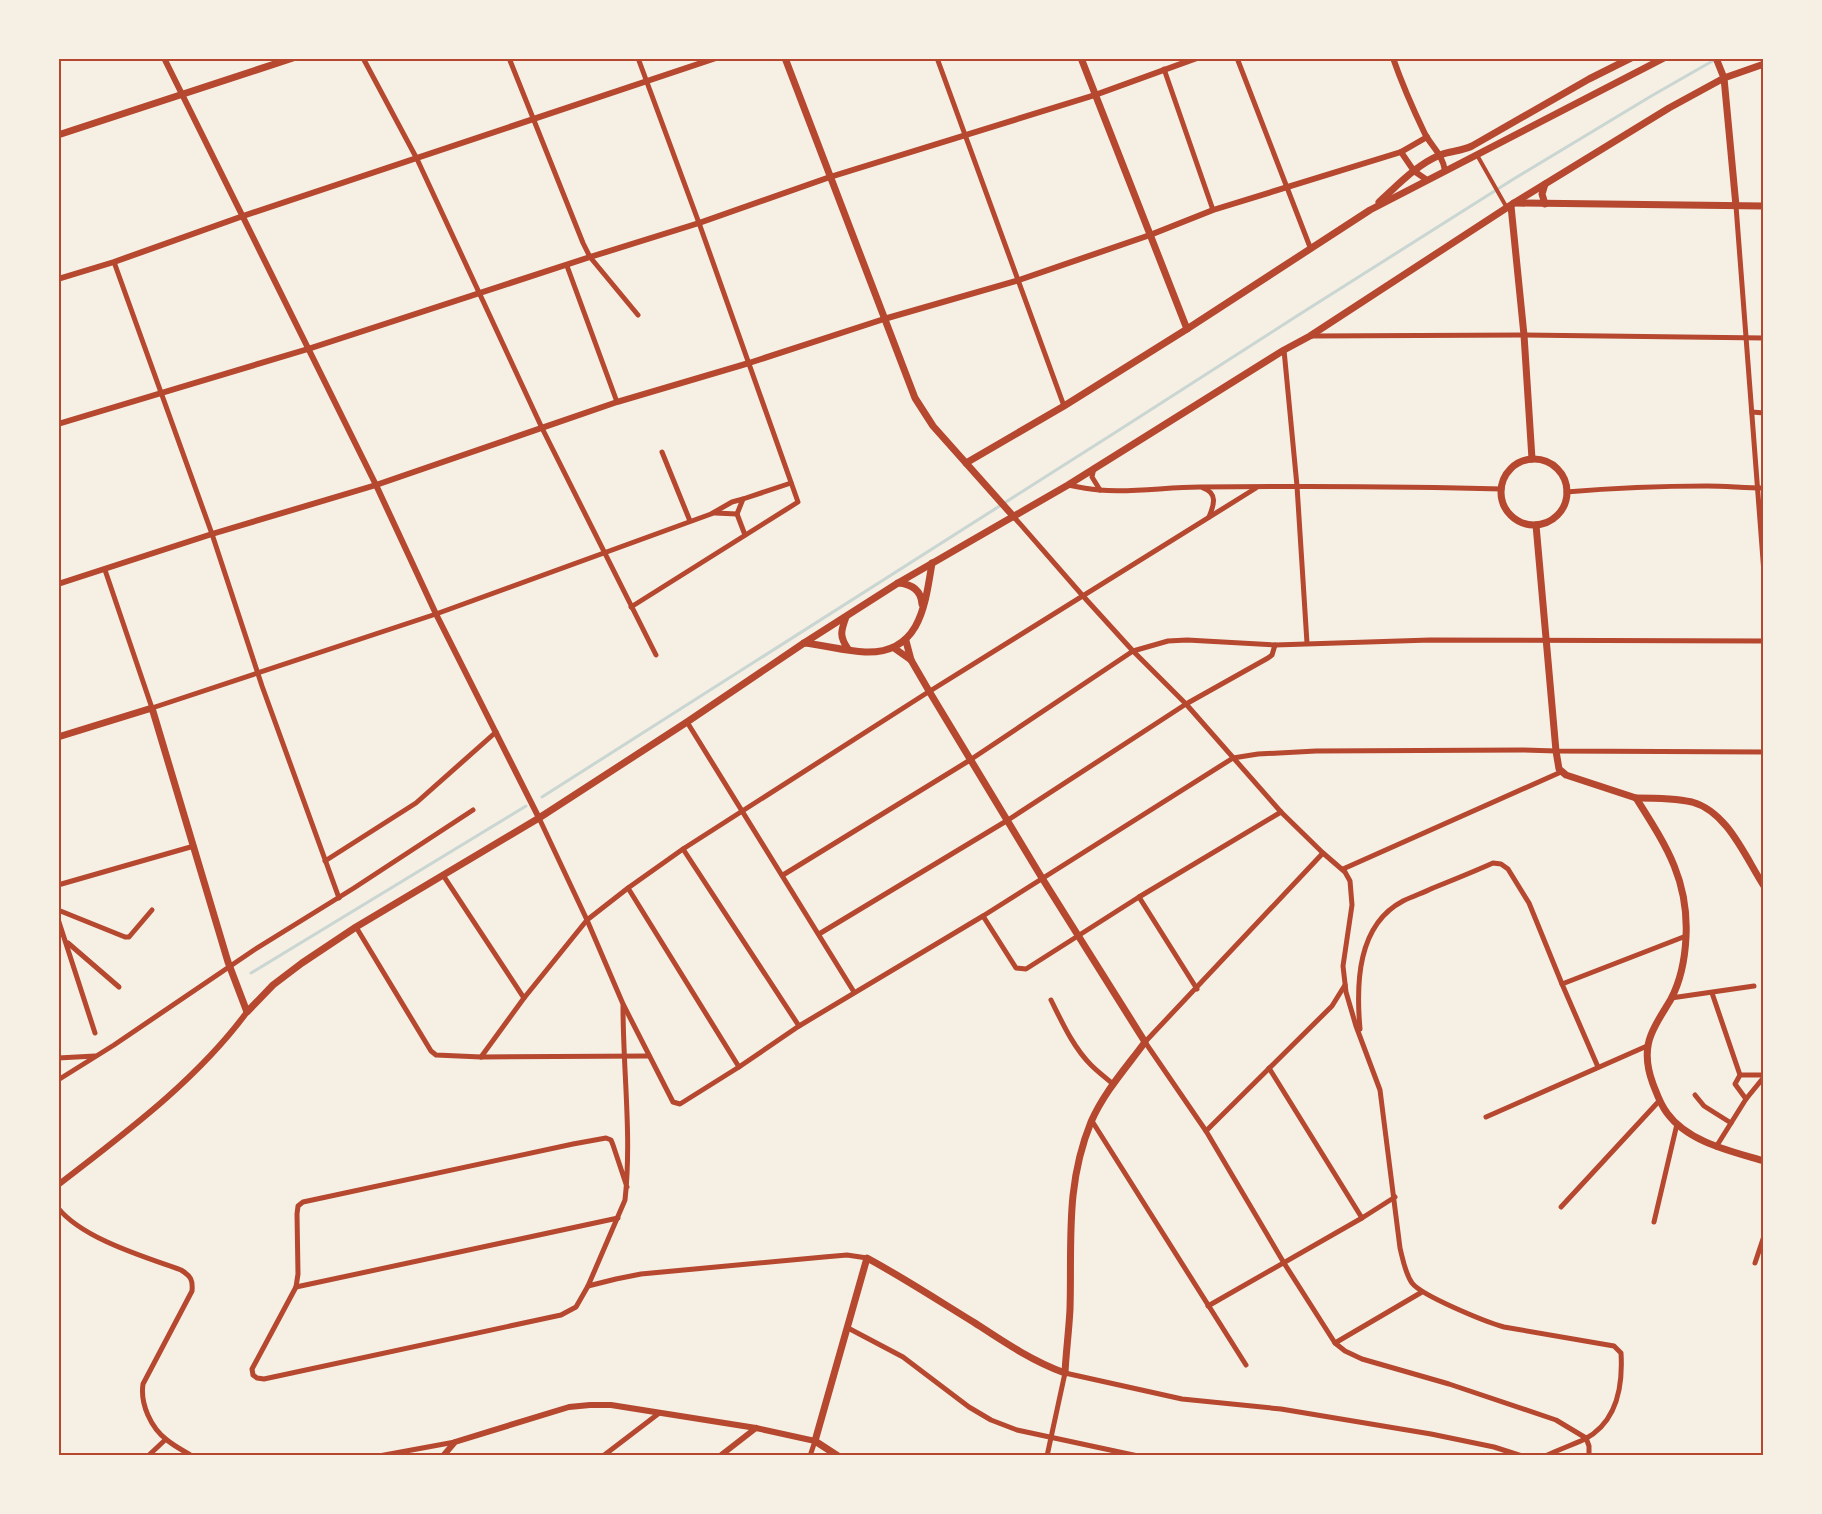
<svg xmlns="http://www.w3.org/2000/svg" width="1822" height="1514" viewBox="0 0 1822 1514" font-family="'Open Sans',sans-serif">
<style>
.lines{fill:none;stroke-linecap:round;stroke-linejoin:round}
.stream{stroke:#c9d6d2;stroke-width:3}
.pedestrian{stroke:#b5482f;stroke-width:4}
.minor{stroke:#b5482f;stroke-width:5}
.tertiary{stroke:#b5482f;stroke-width:6}
.secondary{stroke:#b5482f;stroke-width:7}
.neatline{fill:none;stroke:#b5482f;stroke-width:2}
</style>
<rect width="100%" height="100%" fill="#f6efe4"/>
<g class="lines">
<g class="stream">
<path d="M542,797L1116,432L1300,314L1512,180L1653,95L1716,59"/>
<path d="M251,973L526,806"/>
</g>
<path class="pedestrian" d="M1477,155L1507,208"/>
<g class="minor">
<path d="M363,58L417,159L542,428L656,655"/>
<path d="M509,58L583,243L590,257L638,315"/>
<path d="M937,58L1064,406"/>
<path d="M1237,58L1310,247"/>
<path d="M1164,69L1213,210"/>
<path d="M1736,206L1764,573"/>
<path d="M114,262L212,534L262,686L339,898"/>
<path d="M567,266L617,402"/>
<path d="M1312,336L1524,335L1764,338"/>
<path d="M1284,350L1297,486L1307,643"/>
<path d="M1752,412L1764,413"/>
<path d="M662,452L690,521"/>
<path d="M1094,468L1092,477L1100,490"/>
<path d="M1068,485C1078,487 1089,489 1099,490C1133,493 1166,487 1200,487C1300,486 1401,486 1502,489"/>
<path d="M1203,488C1218,493 1214,505 1209,517"/>
<path d="M1566,492C1613,488 1660,486 1707,486C1726,486 1745,488 1764,488"/>
<path d="M715,513L737,514"/>
<path d="M737,514L743,499L791,483"/>
<path d="M737,514L745,535"/>
<path d="M1014,517L1083,596L1133,651L1186,704L1281,812L1323,853L1345,872L1350,881L1352,905L1343,966L1346,992L1356,1026L1380,1090L1400,1248C1403,1260 1405,1273 1412,1283C1422,1296 1486,1322 1504,1327L1614,1346L1621,1353C1623,1386 1617,1422 1585,1439C1572,1445 1558,1450 1545,1456"/>
<path d="M105,570L152,708L436,614L711,514L732,502L743,499"/>
<path d="M631,607L798,502L699,223L638,58"/>
<path d="M687,722L854,992"/>
<path d="M539,818L587,920L623,1004L673,1102L680,1104L739,1067L799,1026L983,916L1233,758L1258,754L1316,751L1523,750L1556,751L1764,752"/>
<path d="M683,849L799,1026"/>
<path d="M1323,853L1145,1042L1206,1131L1284,1263L1335,1343L1345,1351L1362,1359L1449,1384L1556,1420L1586,1438"/>
<path d="M325,861L416,803L496,732"/>
<path d="M1343,869L1561,772"/>
<path d="M443,875L524,998"/>
<path d="M783,875L970,760L1133,651L1168,641L1187,640L1275,645L1430,640L1764,641"/>
<path d="M58,885L194,846"/>
<path d="M628,888L739,1067"/>
<path d="M1139,897L1197,989"/>
<path d="M58,910L125,937H129L152,910"/>
<path d="M983,916L1016,968L1026,969L1139,897L1281,812"/>
<path d="M58,919L95,1033"/>
<path d="M356,927L431,1051L436,1055L481,1057L649,1056"/>
<path d="M819,934L1008,820L1186,704L1268,658L1272,655L1275,645"/>
<path d="M68,943L119,987"/>
<path d="M1562,984L1686,936"/>
<path d="M1712,993L1740,1075"/>
<path d="M1671,998L1754,986"/>
<path d="M1051,1000C1062,1022 1073,1047 1091,1065C1098,1072 1106,1078 1113,1084"/>
<path d="M623,1006C623,1071 632,1136 625,1200L588,1286L576,1307L561,1315L264,1379L257,1378L253,1375L252,1369L296,1287L298,1274L297,1214L298,1206L303,1202L573,1144L606,1138L611,1140L613,1145L627,1187"/>
<path d="M1360,1029C1356,984 1357,925 1403,901C1413,896 1423,893 1433,888C1453,880 1473,872 1493,863L1501,864L1508,869L1529,903L1562,984L1598,1067"/>
<path d="M481,1057L524,998L587,920L628,888L683,849L922,696L1256,488"/>
<path d="M58,1058L95,1056"/>
<path d="M1269,1068L1362,1218"/>
<path d="M58,1080L114,1045L254,950L354,888L473,810"/>
<path d="M1695,1095L1704,1106L1731,1123"/>
<path d="M1746,1099L1735,1084L1740,1075H1764"/>
<path d="M1486,1117L1647,1046"/>
<path d="M1092,1121L1246,1365"/>
<path d="M1206,1131L1332,1006L1345,985"/>
<path d="M1716,1147L1746,1099L1764,1077"/>
<path d="M1561,1207L1660,1100"/>
<path d="M58,1208C83,1239 145,1257 181,1270C191,1276 193,1280 192,1291L143,1384C140,1404 151,1428 167,1440C174,1446 184,1451 192,1456"/>
<path d="M1654,1222L1677,1124"/>
<path d="M1755,1263L1764,1236"/>
<path d="M588,1286L616,1279L641,1274L824,1257L847,1255L867,1258"/>
<path d="M296,1287L618,1218"/>
<path d="M1208,1306L1362,1218L1395,1197"/>
<path d="M848,1328L903,1357L969,1407L991,1420L1017,1430L1138,1456"/>
<path d="M1335,1343L1422,1292"/>
<path d="M1586,1438L1589,1446V1456"/>
<path d="M148,1456L165,1440"/>
<path d="M379,1456L455,1442"/>
<path d="M603,1456L658,1414"/>
<path d="M810,1456L815,1441"/>
<path d="M1047,1456L1065,1373L1182,1399L1281,1409L1431,1434L1494,1447L1522,1456"/>
</g>
<g class="tertiary">
<path d="M164,58L376,485L436,614L539,818"/>
<path d="M1393,58C1402,84 1413,109 1425,134C1432,147 1443,155 1445,171"/>
<path d="M1401,152L1414,171L1427,180"/>
<path d="M58,279L114,262L243,216L716,58"/>
<path d="M58,424L308,349L590,257L699,223L830,177L1095,95L1197,58"/>
<path d="M58,584L212,534L376,485L617,402L749,363L884,319L1019,280L1150,235L1213,210L1401,152L1427,137"/>
<path d="M58,1185C125,1133 196,1081 247,1012"/>
<path d="M443,1456L455,1442L569,1407L590,1405H611L756,1428L815,1441"/>
<path d="M720,1456L756,1428"/>
</g>
<g class="secondary">
<path d="M785,58L915,398L933,426L1014,517"/>
<path d="M1081,58L1187,329"/>
<path d="M1716,58L1724,78L1736,206"/>
<path d="M58,135L293,58"/>
<path d="M1545,184L1542,194L1545,204"/>
<path d="M1379,202C1397,186 1416,165 1440,155C1450,151 1462,151 1472,146L1589,79L1631,58"/>
<path d="M1514,203L1764,206"/>
<path d="M1511,206L1524,335L1532,459"/>
<circle cx="1534" cy="492" r="33"/>
<path d="M966,463L1064,406L1187,329L1370,210L1664,58"/>
<path d="M1536,525L1556,751L1559,769L1566,775L1636,798C1665,844 1689,879 1686,937C1685,958 1681,980 1671,999C1664,1011 1656,1022 1651,1035C1645,1050 1647,1068 1653,1084C1657,1094 1660,1104 1667,1113C1688,1142 1730,1151 1764,1161"/>
<path d="M898,583C912,584 921,590 922,604"/>
<path d="M846,617C841,631 839,636 848,649"/>
<path d="M804,643C824,645 845,651 865,652C920,654 925,606 932,563"/>
<path d="M894,648L911,660"/>
<path d="M58,737L152,708L228,962L247,1012L273,985L302,963L356,927L539,818L687,722L804,643L898,583L1068,485L1284,350L1310,336L1514,203L1669,108L1724,78L1764,64"/>
<path d="M1636,798C1654,798 1674,798 1692,802C1728,812 1745,857 1764,886"/>
<path d="M838,1456L815,1441L867,1258C904,1278 939,1301 975,1323C1004,1342 1032,1361 1065,1373C1066,1352 1069,1330 1070,1309C1072,1242 1065,1186 1091,1122C1104,1092 1126,1068 1145,1042L1042,878L929,691L911,660L906,641"/>
</g>
</g>
<rect width="1822" height="1514" fill="none" stroke="#f6efe4" stroke-width="120"/>
<rect x="60" y="60" width="1702" height="1394" class="neatline"/>
</svg>
